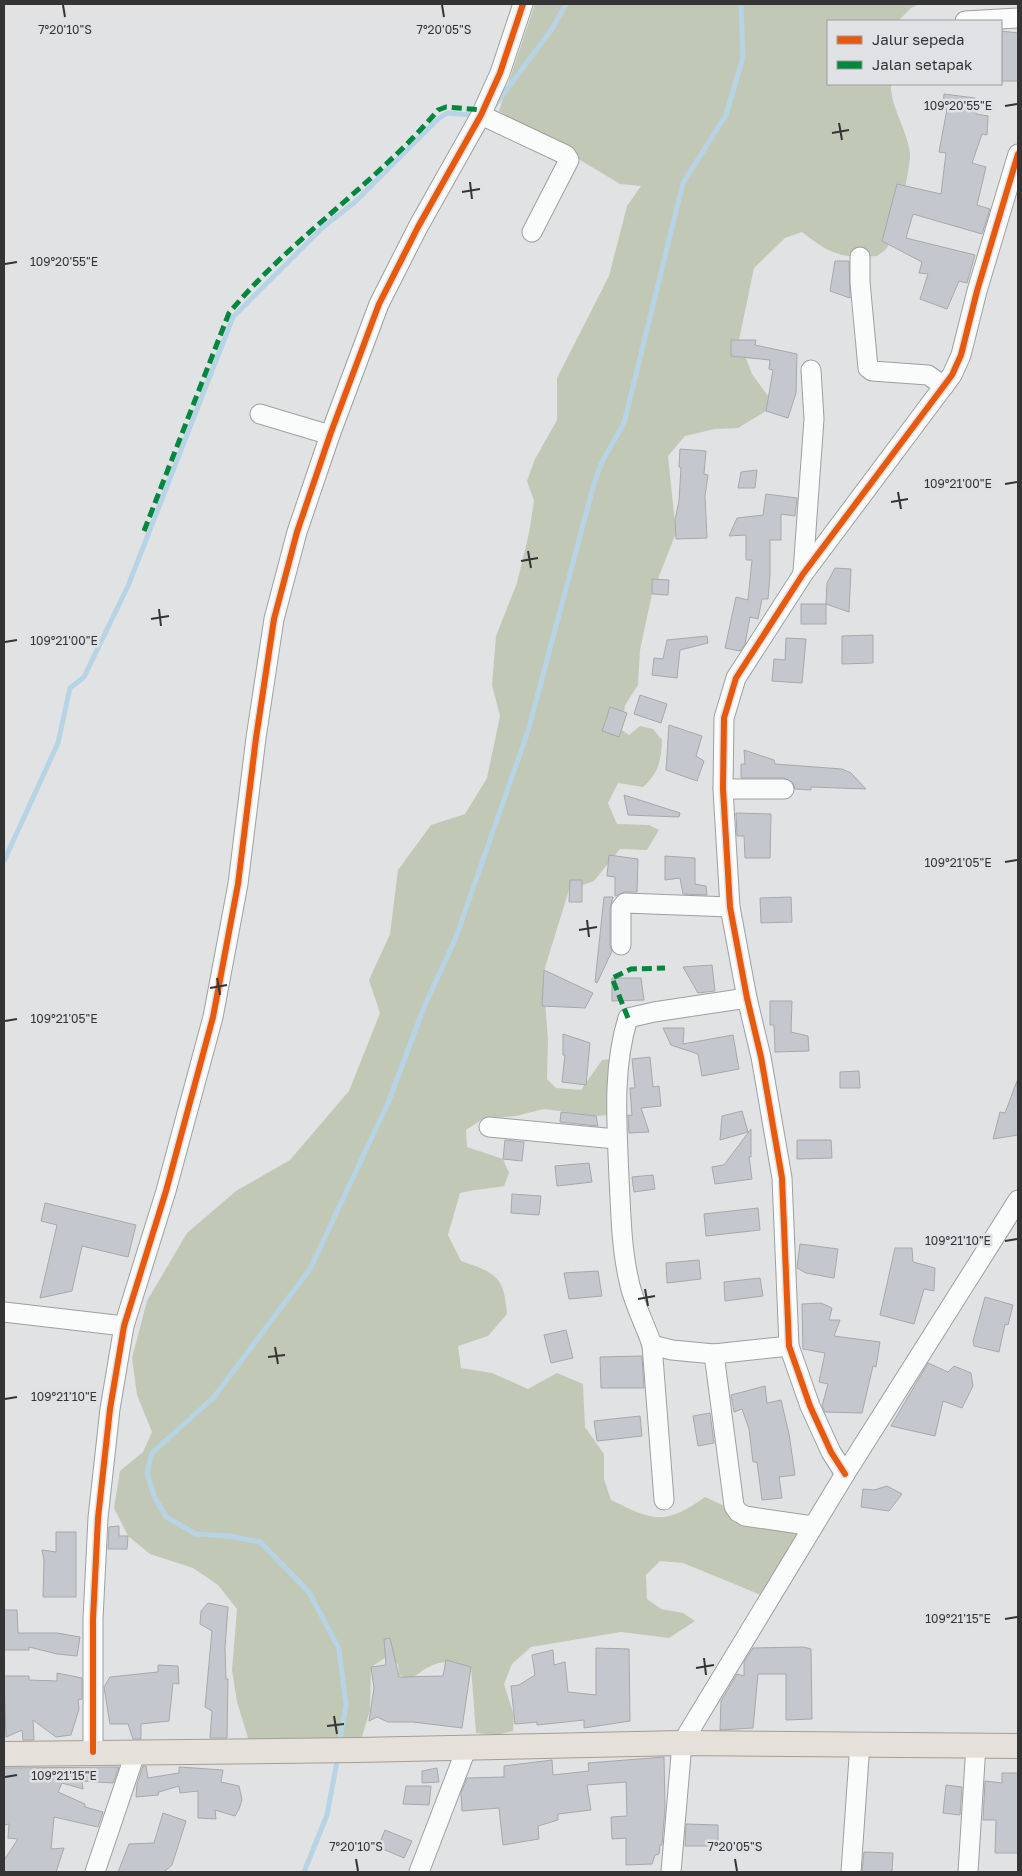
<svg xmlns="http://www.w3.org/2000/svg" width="1022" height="1876" viewBox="0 0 1022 1876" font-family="'Golos Text',sans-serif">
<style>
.green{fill:#c1c9b6}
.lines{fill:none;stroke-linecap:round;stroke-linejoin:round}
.stream{stroke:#b6d4e6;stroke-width:5}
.building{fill:#c5c7cf;stroke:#a8a8a9}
.minor-casing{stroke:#9e9fa0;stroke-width:21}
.major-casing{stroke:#a69d92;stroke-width:26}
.minor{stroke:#fafbfb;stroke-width:19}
.major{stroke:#e5e0da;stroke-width:24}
.quiet{stroke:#00873e;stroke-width:5;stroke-dasharray:10 5;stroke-linecap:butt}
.cycleway-casing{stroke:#e0e1e4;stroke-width:9}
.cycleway{stroke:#e8590c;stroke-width:6}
.ticks{fill:none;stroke:#343435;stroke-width:2}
.ticks-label{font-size:12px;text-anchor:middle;fill:#343435;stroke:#e0e1e4;stroke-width:5;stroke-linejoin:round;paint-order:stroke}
</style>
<rect width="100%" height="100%" fill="#e1e2e3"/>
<path class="green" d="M535,4H919L911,8L898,21H828V84H891C890,106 907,129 910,153C911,166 896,235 888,246C886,250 881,253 877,256C841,259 830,254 802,232L785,238L754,268L739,340L752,374L768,396L766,411L738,428L715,429L685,436L668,456L676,533L652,594L640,650L638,685L625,705L622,730L629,735L640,726L653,729L662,740C661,761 659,773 643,787L618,783L608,803L617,824L649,825L659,830L647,850L620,849L594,881L569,890L543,974L548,1040L547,1079L556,1088L581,1090L602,1060L610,1059L609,1115L596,1116L544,1109L516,1116L483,1119L466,1130L467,1147L503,1159L509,1173L504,1186C489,1189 475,1189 460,1193L448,1235L461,1261C496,1273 504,1276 507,1314L488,1336L458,1346L461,1368L492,1373L528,1389L557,1373L583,1384L585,1427L604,1454V1479L611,1500C654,1521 664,1526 705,1497L738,1512L810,1532L761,1595L683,1563L660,1561L646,1575L647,1599L661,1609L683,1613L695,1621L669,1638L621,1632L531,1647L512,1664L504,1684L514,1716L513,1731L497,1735L476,1733L471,1667C442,1659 437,1660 412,1678L399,1675L398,1664L385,1658L371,1667L370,1710L358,1750L252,1751L237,1702L232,1670L237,1609L218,1585L193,1568L150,1554L128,1536L114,1508L120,1471L143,1452L152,1432L137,1395L132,1358L147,1301L187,1233L236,1191L290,1160L349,1091L380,1013L369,980L390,934L398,870L431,825L465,814L487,778L500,716L492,685L496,636L517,583L529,533L534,501L527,481L535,459L557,420V378L609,276L627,206L641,186L620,184L499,111Z"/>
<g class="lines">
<g class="stream">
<path d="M493,108L552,29L566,4"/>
<path d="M4,861L58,743L70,688L84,677L128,586L233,317L322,228L355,202L438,119L447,113L471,115"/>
<path d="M339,1745L346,1705L339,1649L309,1592L260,1542L230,1536L196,1534L166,1517L154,1496L147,1473L152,1453L214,1397L310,1269L388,1103L424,1007L455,940L528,731L595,480L603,460L624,423L683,183L726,115L743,57L741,4"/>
<path d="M304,1872L327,1815L338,1756"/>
</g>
</g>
<g class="building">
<path d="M1001,31L1018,33V81H1001Z"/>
<path d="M944,94L975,98L976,114L988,116L987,135L982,134L972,163L986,167L977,205L990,209L982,234L913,214L906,238L975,255L967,283L959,281L947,309L920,299L928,274L919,273L922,262L882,241L897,184L941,194L946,153L939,152L947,109H943Z"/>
<path d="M835,261H849L850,298L830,291Z"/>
<path d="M731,340H756L755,345L797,354L796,393L788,418L766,411L773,370L769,369L770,360L731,356Z"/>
<path d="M680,449L706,451L704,474L708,475L705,496L707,538L676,539L675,520L679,501L681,468L679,467Z"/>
<path d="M757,470L755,488H738L741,472Z"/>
<path d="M766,494L797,498L795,516L781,514V540H770V575L768,599H762L758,619L750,617L745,644L740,651L725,648L736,597L748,600L752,560H746V535L729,536L737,518L763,515Z"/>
<path d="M835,568L851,569L849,612L826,604L827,583Z"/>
<path d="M652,579L669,580L668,595L652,594Z"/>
<rect x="801" y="604" width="25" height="20"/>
<path d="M873,635V663L842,664V636Z"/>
<path d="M707,636L708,643L680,650L677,678L652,675L654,658L663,659L667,640Z"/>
<path d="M786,638L806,639L802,683L772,681L774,659L785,660Z"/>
<path d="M640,695L667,704L661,723L634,714Z"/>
<path d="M610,707L627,713L619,737L602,731Z"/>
<path d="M669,725L702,736L696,756L704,761L697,781L666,770Z"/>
<path d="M744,750L774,760L775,764L842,769L851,773L866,789L811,787V790L795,789L793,783L784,778H741V764H745Z"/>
<path d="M624,795L680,813L679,817L628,815Z"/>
<path d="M736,813L771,814L770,858H745L744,836H737Z"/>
<path d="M609,855L638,859L637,892H625L615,896V877L607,876Z"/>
<path d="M665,856L695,858V884L706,886L707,895L683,894L680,878L665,880Z"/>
<path d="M570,880H582V902H569Z"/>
<path d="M604,897H613L610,908V945L612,951L597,983L595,982Z"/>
<path d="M791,897L792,922L761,923L760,898Z"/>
<path d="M712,965L715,991L698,993L683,967Z"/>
<path d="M544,970L593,993L585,1008L542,1006Z"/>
<path d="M612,978H641L644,1000L612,1001Z"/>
<path d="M770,1001H792L791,1032L808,1036L809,1051L775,1052L774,1025H770Z"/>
<path d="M663,1028H684L683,1044L733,1035L739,1069L702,1076L698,1054L671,1045Z"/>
<path d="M563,1034L590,1043L586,1085L562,1082L565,1055H563Z"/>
<path d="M650,1057L653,1087L659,1086L661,1106L641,1108L649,1132L629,1133L628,1115L632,1116L630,1088H635L632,1059Z"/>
<path d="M859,1071L860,1088H840V1072Z"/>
<path d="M1017,1081L1018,1135L993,1139L1000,1112L1005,1113Z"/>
<path d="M742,1111L748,1132L720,1140L722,1116Z"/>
<path d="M561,1112L596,1116L598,1126L560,1122Z"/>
<path d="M751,1129V1157H749L752,1179L715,1184L712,1167L724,1165Z"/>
<path d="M505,1140L524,1142L522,1161L503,1159Z"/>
<path d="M797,1140H831L832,1158L797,1159Z"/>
<path d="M589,1163L592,1182L557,1186L555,1166Z"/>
<path d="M653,1175L655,1189L634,1192L632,1177Z"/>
<path d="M512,1194L541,1196L539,1215L511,1213Z"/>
<path d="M45,1203L136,1225L128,1257L82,1246L72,1291L40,1298L57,1225L41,1221Z"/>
<path d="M758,1208L760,1230L706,1236L704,1214Z"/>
<path d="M800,1244L838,1249L834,1278L806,1273L797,1268Z"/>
<path d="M895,1248H912L913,1262L935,1268L934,1291L924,1289L914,1324L880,1315Z"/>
<path d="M699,1260L701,1279L667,1283L666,1263Z"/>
<path d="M598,1271L602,1296L569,1299L564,1273Z"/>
<path d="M760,1278L763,1296L725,1301L724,1282Z"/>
<path d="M985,1297L1013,1305L1008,1325L1005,1324L999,1352L974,1346L973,1341Z"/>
<path d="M821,1303L832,1308L829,1320H840L834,1336L880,1342L876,1367L873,1366L862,1413L825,1412L822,1406L828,1384L819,1382L825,1353L803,1349L802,1304Z"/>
<path d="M566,1330L573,1358L551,1363L544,1335Z"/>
<path d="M642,1356L644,1388H601L600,1357Z"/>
<path d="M928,1363L948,1372L954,1366L971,1373L973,1386L962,1408L943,1401L935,1436L891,1426Z"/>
<path d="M765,1386L767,1403L781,1400L789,1434L795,1475L779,1477L782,1498L762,1500L757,1462H753L749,1429L742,1409L734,1412L731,1395Z"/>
<path d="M710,1413L714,1443L698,1446L693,1416Z"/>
<path d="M640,1416L642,1436L597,1441L594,1421Z"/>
<path d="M887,1486L902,1494L889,1511L861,1507L863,1489L874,1490Z"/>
<path d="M119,1526V1536H128L127,1549H108L109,1527Z"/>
<path d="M56,1532H76V1597H43L44,1560L42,1550L56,1552Z"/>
<path d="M208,1603L228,1607L225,1648L226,1679H228L227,1738H210L212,1711L205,1707L212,1631L200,1624L201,1611Z"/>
<path d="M4,1610H17L18,1633H57L80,1637L77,1656L57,1654L29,1647V1650H4Z"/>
<path d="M390,1638L399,1677L443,1676L446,1660L471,1667L462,1728L413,1722H388L377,1717L369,1721L374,1688L371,1667L386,1665L384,1639Z"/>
<path d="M804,1647L811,1649L812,1719L786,1720V1674H758L753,1728L720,1730L721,1701L737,1674L744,1676V1662L753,1648Z"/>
<path d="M596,1648L629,1649L630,1721L584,1728V1720L537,1725V1722L515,1724L511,1686L519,1685L535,1675L532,1655L553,1650L554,1665L565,1662L568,1692L596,1695Z"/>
<path d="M158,1665L178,1666L179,1684L173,1683L169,1721L141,1724V1739H133L128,1724H110L104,1687L110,1677L158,1672Z"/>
<path d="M57,1673L82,1678V1699L78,1700L79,1709L71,1735L56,1737L33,1720L34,1740H23L22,1730L6,1737L4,1676H29V1680L57,1681Z"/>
<path d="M664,1757L665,1807L662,1845H660L659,1854L655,1855L652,1864L626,1865V1838L612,1839L611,1817L627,1816L626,1782L587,1785L591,1810L558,1814V1820L538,1826L539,1839L503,1845L499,1808L462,1811L461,1793L467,1778L504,1777V1766L552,1760L553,1775L589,1771L588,1763Z"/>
<path d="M143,1766H146L148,1778L179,1773V1767L223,1770L221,1782L239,1786L242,1800L239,1809L235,1816L215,1810L216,1819L198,1818V1791L180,1793L179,1786L159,1792L158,1795L136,1797L137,1784Z"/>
<path d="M119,1767L113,1783L82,1781L83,1789L62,1783L58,1792L85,1804V1807L103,1812L98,1827L54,1817L51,1849L64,1848L56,1872H4V1860L18,1839L8,1838L9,1824L4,1825V1768Z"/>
<path d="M437,1768L439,1782L422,1783V1771Z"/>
<path d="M1002,1773H1018V1853H995L996,1820H983L985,1781L1002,1783Z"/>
<path d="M946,1785L962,1787L960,1815L943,1813Z"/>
<path d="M406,1786H431L429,1805L403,1804Z"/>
<path d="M163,1813L186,1821L172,1865L164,1872H118L129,1844L154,1843Z"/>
<path d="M686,1824L718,1825V1846H685Z"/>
<path d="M385,1830L412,1841L404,1858L378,1847Z"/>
<path d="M864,1852L893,1853L892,1872H862Z"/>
</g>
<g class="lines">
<g class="minor-casing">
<g id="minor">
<path d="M965,21L1018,18"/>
<path d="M481,115L566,155L569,160L532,232"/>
<path d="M860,257V282L868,368L872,371L928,375L944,386"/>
<path d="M260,414L330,435"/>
<path d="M803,572L814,419L811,370"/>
<path d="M723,789H784"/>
<path d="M621,945V908L625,903L730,907"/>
<path d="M747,998L654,1012L628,1018C612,1069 617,1125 619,1178C621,1212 621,1247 629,1281C633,1302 645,1324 652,1345L672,1350L714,1354L789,1346"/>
<path d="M489,1127L616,1139"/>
<path d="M4,1312L124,1326"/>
<path d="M652,1345L664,1500"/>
<path d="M714,1354L734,1506L738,1512L745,1516L813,1526"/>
<path d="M845,1474L831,1452L810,1406L789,1346L782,1178L761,1057L747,998L730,907L723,789L724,718L736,678L803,574L952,375L961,355L977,291L1018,154"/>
<path d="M93,1752V1619L98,1518L110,1409L124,1326L166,1191L213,1017L238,884L256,738L274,619L297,532L330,435L379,304L418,227L481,115L500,73L523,4"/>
<path d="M95,1872L136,1751"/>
<path d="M419,1872L467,1747"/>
<path d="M671,1872L682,1743L845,1474L1018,1200"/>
<path d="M851,1872L860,1743"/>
<path d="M968,1872L976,1745"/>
</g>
</g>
<g class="major-casing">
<path id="major" d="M4,1754L358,1750L682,1743L1018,1746"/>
</g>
<use href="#minor" class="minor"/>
<use href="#major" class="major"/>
<g class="quiet">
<path d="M144,531L229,313C291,238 375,185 438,110L446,107L483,110"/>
<path d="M628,1018L612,978L631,969L665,968"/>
</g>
<g class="cycleway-casing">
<g id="cycleway">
<path d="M845,1474L831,1452L810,1406L789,1346L782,1178L761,1057L747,998L730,907L723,789L724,718L736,678L803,574L952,375L961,355L977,291L1018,154"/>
<path d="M93,1752V1619L98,1518L110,1409L124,1326L166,1191L213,1017L238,884L256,738L274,619L297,532L330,435L379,304L418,227L481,115L500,73L523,4"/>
</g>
</g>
<use href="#cycleway" class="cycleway"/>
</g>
<path class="ticks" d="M63,5L65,17M442,5L444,17M1005,106L1017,104M839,123L842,140M832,133L849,130M470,182L472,199M462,192L480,189M5,264L17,262M1005,484L1017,482M898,492L901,509M891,502L908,499M528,551L531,568M521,561L538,558M159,609L161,626M151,619L169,616M5,642L17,640M1005,862L1017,860M587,920L589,937M579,930L597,927M217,978L220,995M210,988L227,985M5,1021L17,1019M1005,1241L1017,1239M645,1289L648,1306M638,1299L655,1296M275,1347L278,1364M268,1357L285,1355M5,1399L17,1397M1005,1619L1017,1617M704,1658L706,1675M696,1668L714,1665M334,1716L337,1734M327,1726L344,1724M5,1777L17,1775M356,1859L358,1871M735,1859L737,1871"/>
<g class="ticks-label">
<text x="65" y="34">7°20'10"S</text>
<text x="444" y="34">7°20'05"S</text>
<text x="958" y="110">109°20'55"E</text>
<text x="64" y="266">109°20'55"E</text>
<text x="958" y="488">109°21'00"E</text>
<text x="64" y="645">109°21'00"E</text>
<text x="958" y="867">109°21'05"E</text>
<text x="64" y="1023">109°21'05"E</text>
<text x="958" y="1245">109°21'10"E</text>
<text x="64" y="1401">109°21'10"E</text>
<text x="958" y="1623">109°21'15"E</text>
<text x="64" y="1780">109°21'15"E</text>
<text x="356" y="1851">7°20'10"S</text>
<text x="735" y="1851">7°20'05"S</text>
</g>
<rect width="1022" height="1876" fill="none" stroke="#343435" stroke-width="10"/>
<rect x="827" y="20" width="175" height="65" fill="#e0e1e4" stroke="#9b9c9e"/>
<rect x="837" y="36" width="25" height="8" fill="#e8590c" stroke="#9b9c9e"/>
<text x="872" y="45" font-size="15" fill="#343435">Jalur sepeda</text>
<rect x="837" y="61" width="25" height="8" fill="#00873e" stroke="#9b9c9e"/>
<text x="872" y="70" font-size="15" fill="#343435">Jalan setapak</text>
</svg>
